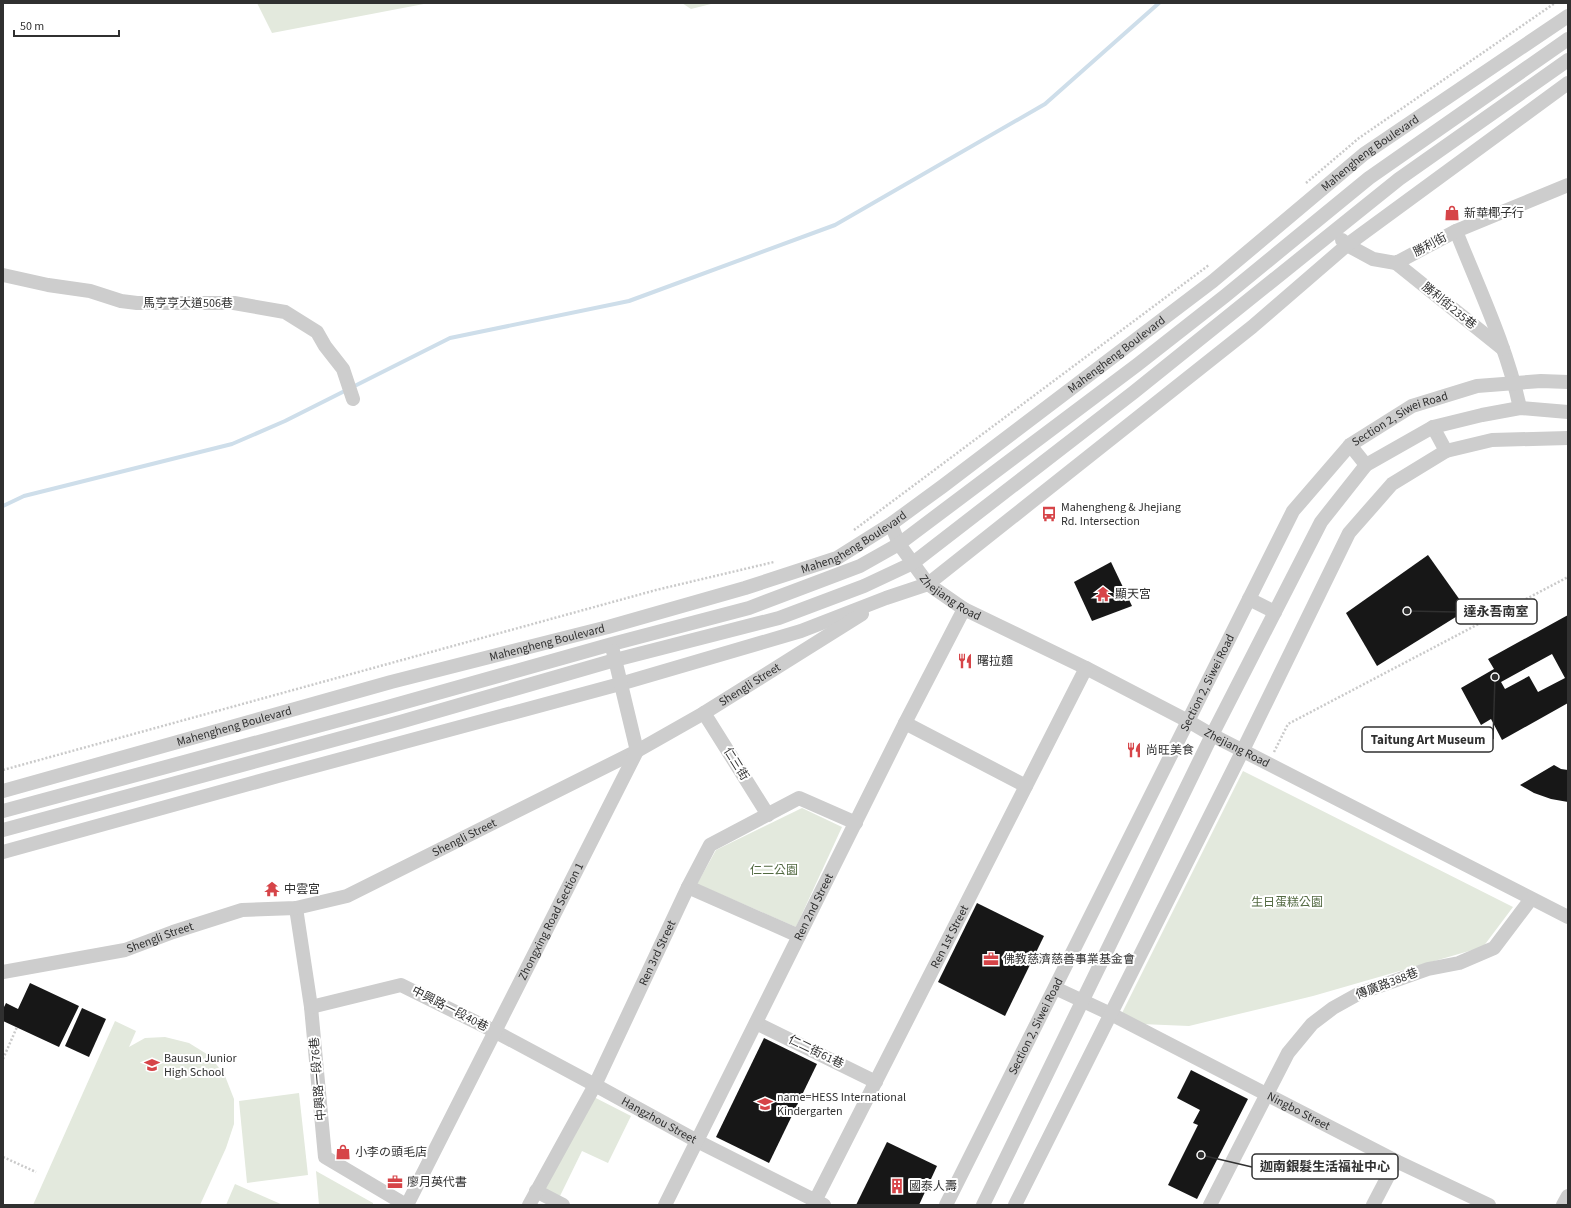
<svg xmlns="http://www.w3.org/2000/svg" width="1571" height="1208" viewBox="0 0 1571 1208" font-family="'Source Sans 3','Noto Sans TC','Noto Sans JP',sans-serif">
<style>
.green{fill:#e3e9dd}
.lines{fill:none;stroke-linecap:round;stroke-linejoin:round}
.stream{stroke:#cedeea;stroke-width:4}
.building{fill:#171717;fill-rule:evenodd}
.path{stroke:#cacaca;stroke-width:2.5;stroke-dasharray:2 2;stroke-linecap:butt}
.minor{stroke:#cdcdcd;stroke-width:14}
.labels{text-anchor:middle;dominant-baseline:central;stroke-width:4;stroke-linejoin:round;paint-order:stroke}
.street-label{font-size:12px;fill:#303030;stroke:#fff}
.poi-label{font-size:12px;fill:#303030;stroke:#fff;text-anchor:start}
.park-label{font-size:12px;fill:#526941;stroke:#fff}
.leader{fill:none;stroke:#303030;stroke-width:1.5}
.callout-dot{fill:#303030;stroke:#fff;stroke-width:1.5}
.callout{fill:#fff;stroke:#303030;stroke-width:1.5}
.callout-label{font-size:13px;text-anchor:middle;font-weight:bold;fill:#303030}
</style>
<rect width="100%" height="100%" fill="#fff"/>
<g class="green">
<path d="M257,3H429L272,33Z"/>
<path d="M682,3H715L691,9Z"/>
<path d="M1243,771L1513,907L1483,947L1313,996L1189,1026L1117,1023Z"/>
<path d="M802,808L842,827L796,927L697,884L716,850Z"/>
<path d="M115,1021L136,1031L129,1047L145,1038L165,1037L189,1043L210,1056L225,1076L234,1099V1124L226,1148L200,1205H33Z"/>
<path d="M299,1093L308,1175L247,1183L239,1101Z"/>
<path d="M588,1094L631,1116L608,1163L582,1151L560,1196L543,1188Z"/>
<path d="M316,1171L373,1203V1205H319Z"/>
<path d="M235,1184L283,1205H226Z"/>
</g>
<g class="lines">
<path class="stream" d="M3,506L24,496L232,444L285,421L450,338L629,301L835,225L1045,104L1159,3"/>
</g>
<g class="building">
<path d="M1428,555L1467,610L1377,666L1346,613Z"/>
<path d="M1111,562L1132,606L1092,621L1074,582Z"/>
<path d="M1568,615V703L1502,740L1491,719L1481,725L1461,688L1494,669L1488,659ZM1552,654L1565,678L1538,692L1529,676L1505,689L1501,682Z"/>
<path d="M1554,765L1561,769L1568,770V802L1551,799L1534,793L1520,785Z"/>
<path d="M977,903L1044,936L1005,1016L938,982Z"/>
<path d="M30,983L79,1006L59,1047L3,1021V1009L6,1003L18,1009Z"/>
<path d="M82,1008L106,1019L89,1057L65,1046Z"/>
<path d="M764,1038L817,1064L769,1163L716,1137Z"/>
<path d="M1191,1070L1248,1099L1197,1199L1168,1185L1198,1125L1193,1123L1200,1110L1177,1098Z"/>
<path d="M887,1142L937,1166L919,1205H856Z"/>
</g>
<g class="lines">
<g class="path">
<path d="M1306,183L1359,138L1555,3"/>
<path d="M854,530L1209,265"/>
<path d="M1274,752L1288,724L1568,577"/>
<path d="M3,770L656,590L774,562"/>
<path d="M3,1059L17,1027"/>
<path d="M3,1157L36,1172"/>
</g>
<g class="minor">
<path d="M1456,231C1479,289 1507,347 1520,408"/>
<path d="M1342,240L1347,245L1373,259L1396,263L1456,231L1568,185"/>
<path d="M1396,263L1503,349"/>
<path d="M3,275L48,285L90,291L121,301L137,303H234L285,312L317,332L325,346L343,369L353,399"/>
<path d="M1433,427L1446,451"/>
<path d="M1350,445L1366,465"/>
<path id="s1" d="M891,524L899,544L928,584L964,609L1086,668L1188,721L1212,735L1568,917"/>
<path d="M1249,599L1275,612"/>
<path d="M704,713L768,815"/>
<path d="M905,723L1026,786"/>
<path id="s2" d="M3,791L391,682L608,627L745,588L837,558L891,524L943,486L1213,281L1364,154L1568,16"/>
<path d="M3,811L384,708L612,644L749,608L860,566L899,544L1137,365L1225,296L1369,178L1568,39"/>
<path d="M3,830L400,722L615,660L779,618L864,586L913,563L1134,392L1399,179L1568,60"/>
<path d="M3,852L278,776L620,684L801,631L886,598L928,584L1252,327L1347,245L1568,83"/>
<path d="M688,887L799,936"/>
<path d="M296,908L311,1007L325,1157L406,1205"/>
<path id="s3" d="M3,972L125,950L173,932L242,910L296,908L347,896L637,751L704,713L862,614"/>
<path id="s4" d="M1055,988L1111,1014L1396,1161L1489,1205"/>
<path id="s5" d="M311,1007L401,985L496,1032L595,1085L697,1141L824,1205"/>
<path d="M756,1023L876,1082"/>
<path d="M536,1191L563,1205"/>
<path id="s6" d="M407,1205L637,751L613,651"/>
<path id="s7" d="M529,1205L595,1085L688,887L710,845L799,798L856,823"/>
<path id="s8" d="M665,1205L905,723L964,609"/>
<path id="s9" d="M813,1205L1086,668"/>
<path id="s10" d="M946,1205L1293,511L1350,445L1412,406L1477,386L1541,381L1568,382"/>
<path d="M983,1205L1212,735L1321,522L1366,465L1433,427L1482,415L1520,408L1568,412"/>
<path d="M1015,1205L1243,750L1349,533L1392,484L1446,451L1492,440L1568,438"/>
<path d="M1210,1205L1288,1053L1312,1024L1333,1008L1360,993L1428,969L1459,963L1494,948L1531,899"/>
<path d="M1373,1205L1396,1161"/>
<path d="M1563,1205L1568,1196"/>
</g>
</g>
<defs>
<g id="shop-bare" transform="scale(1.2)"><path d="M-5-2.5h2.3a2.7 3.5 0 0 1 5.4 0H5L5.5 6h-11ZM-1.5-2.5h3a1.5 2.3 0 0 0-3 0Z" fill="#d64448" stroke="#fff" stroke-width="2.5" paint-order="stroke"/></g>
<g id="bus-bare" transform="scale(1.2)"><path d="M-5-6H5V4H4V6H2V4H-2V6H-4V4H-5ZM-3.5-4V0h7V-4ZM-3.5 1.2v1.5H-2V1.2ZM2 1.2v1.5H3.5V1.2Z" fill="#d64448" stroke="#fff" stroke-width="2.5" paint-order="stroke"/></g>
<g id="temple-bare" transform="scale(1.2)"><path d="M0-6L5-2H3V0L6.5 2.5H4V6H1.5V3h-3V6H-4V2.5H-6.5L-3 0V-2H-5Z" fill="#d64448" stroke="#fff" stroke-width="2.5" paint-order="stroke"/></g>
<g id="restaurant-bare" transform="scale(1.2)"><path d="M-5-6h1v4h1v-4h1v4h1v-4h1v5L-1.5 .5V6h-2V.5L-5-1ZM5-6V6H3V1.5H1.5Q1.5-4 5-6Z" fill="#d64448" stroke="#fff" stroke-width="2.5" paint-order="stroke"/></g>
<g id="office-bare" transform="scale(1.2)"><path d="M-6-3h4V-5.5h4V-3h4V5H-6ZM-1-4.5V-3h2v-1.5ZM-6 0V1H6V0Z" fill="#d64448" stroke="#fff" stroke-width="2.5" paint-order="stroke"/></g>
<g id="school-bare" transform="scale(1.2)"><path d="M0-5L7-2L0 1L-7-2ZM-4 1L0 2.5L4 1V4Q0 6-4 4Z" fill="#d64448" stroke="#fff" stroke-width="2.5" paint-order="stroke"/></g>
<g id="building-bare" transform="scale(1.2)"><path d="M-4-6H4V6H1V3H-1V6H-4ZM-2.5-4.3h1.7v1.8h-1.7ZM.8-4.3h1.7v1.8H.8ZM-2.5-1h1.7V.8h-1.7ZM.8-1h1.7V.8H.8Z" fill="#d64448" stroke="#fff" stroke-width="2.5" paint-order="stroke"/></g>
</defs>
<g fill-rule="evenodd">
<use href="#shop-bare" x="1452" y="213"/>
<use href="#bus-bare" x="1049" y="514"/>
<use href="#temple-bare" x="1103" y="594"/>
<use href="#restaurant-bare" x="965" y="661"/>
<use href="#restaurant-bare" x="1134" y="750"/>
<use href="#temple-bare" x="272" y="889"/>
<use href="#office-bare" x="991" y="959"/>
<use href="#school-bare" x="152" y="1065"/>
<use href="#school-bare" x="765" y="1104"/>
<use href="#shop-bare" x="343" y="1152"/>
<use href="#office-bare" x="395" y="1182"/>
<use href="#building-bare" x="897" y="1186"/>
</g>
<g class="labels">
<g class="street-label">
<text stroke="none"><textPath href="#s2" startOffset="1536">Mahengheng Boulevard</textPath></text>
<text transform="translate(1430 245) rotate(-28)">勝利街</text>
<text x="188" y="303">馬亨亨大道506巷</text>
<text transform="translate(1449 306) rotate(39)">勝利街235巷</text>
<text stroke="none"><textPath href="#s2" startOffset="1212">Mahengheng Boulevard</textPath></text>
<text stroke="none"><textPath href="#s10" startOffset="920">Section 2, Siwei Road</textPath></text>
<text stroke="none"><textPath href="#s2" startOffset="888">Mahengheng Boulevard</textPath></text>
<text stroke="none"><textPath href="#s1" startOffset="97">Zhejiang Road</textPath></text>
<text stroke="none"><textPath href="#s2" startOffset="564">Mahengheng Boulevard</textPath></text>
<text stroke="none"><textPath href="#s10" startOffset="584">Section 2, Siwei Road</textPath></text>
<text stroke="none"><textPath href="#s3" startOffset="809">Shengli Street</textPath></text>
<text stroke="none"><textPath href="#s2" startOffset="240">Mahengheng Boulevard</textPath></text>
<text stroke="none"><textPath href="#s1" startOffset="421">Zhejiang Road</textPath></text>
<text transform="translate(736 764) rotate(58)">仁三街</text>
<text stroke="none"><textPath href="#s3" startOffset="485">Shengli Street</textPath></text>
<text stroke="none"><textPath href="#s8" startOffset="333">Ren 2nd Street</textPath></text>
<text stroke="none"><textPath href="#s6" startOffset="318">Zhongxing Road Section 1</textPath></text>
<text stroke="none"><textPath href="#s3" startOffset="161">Shengli Street</textPath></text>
<text stroke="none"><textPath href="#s9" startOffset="301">Ren 1st Street</textPath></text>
<text stroke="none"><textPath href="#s7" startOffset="283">Ren 3rd Street</textPath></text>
<text transform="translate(1387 984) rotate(-21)">傳廣路388巷</text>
<text transform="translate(450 1009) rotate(27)">中興路一段40巷</text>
<text stroke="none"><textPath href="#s10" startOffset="200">Section 2, Siwei Road</textPath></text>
<text transform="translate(816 1052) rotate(26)">仁二街61巷</text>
<text transform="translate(318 1079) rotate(-95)">中興路一段76巷</text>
<text stroke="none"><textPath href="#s4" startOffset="273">Ningbo Street</textPath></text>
<text stroke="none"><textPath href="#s5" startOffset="384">Hangzhou Street</textPath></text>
</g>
<g class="poi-label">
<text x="1464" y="213">新華椰子行</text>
<text x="1061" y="507">Mahengheng &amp; Jhejiang<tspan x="1061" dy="14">Rd. Intersection</tspan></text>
<text x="1115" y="594">顯天宮</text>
<text x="977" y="661">曙拉麵</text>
<text x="1146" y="750">尚旺美食</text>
<text x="284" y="889">中雲宮</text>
<text x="1003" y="959">佛教慈濟慈善事業基金會</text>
<text x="164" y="1058">Bausun Junior<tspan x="164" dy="14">High School</tspan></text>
<text x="777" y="1097">name=HESS International<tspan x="777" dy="14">Kindergarten</tspan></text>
<text x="355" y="1152">小李の頭毛店</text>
<text x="407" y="1182">廖月英代書</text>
<text x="909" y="1186">國泰人壽</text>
</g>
<g class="park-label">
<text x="774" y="870">仁二公園</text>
<text x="1287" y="902">生日蛋糕公園</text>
</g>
</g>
<path class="leader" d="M1407 611L1456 612M1495 677L1493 739M1201 1155L1252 1167"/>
<g class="callout-dot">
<circle cx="1407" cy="611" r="4"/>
<circle cx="1495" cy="677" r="4"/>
<circle cx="1201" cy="1155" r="4"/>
</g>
<g class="callout">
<rect x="1456" y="599" width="81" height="25" rx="4"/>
<rect x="1362" y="727" width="131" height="25" rx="4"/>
<rect x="1252" y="1154" width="146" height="25" rx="4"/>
</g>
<g class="callout-label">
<text x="1496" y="616">達永吾南室</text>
<text x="1428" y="744">Taitung Art Museum</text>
<text x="1325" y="1171">迦南銀髮生活福祉中心</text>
</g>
<rect width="1571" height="1208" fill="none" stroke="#303030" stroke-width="8"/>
<path d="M14 30v6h105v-6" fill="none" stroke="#303030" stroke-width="2"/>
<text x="20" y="30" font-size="12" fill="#303030" stroke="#ffffff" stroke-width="3" paint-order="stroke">50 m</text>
</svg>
